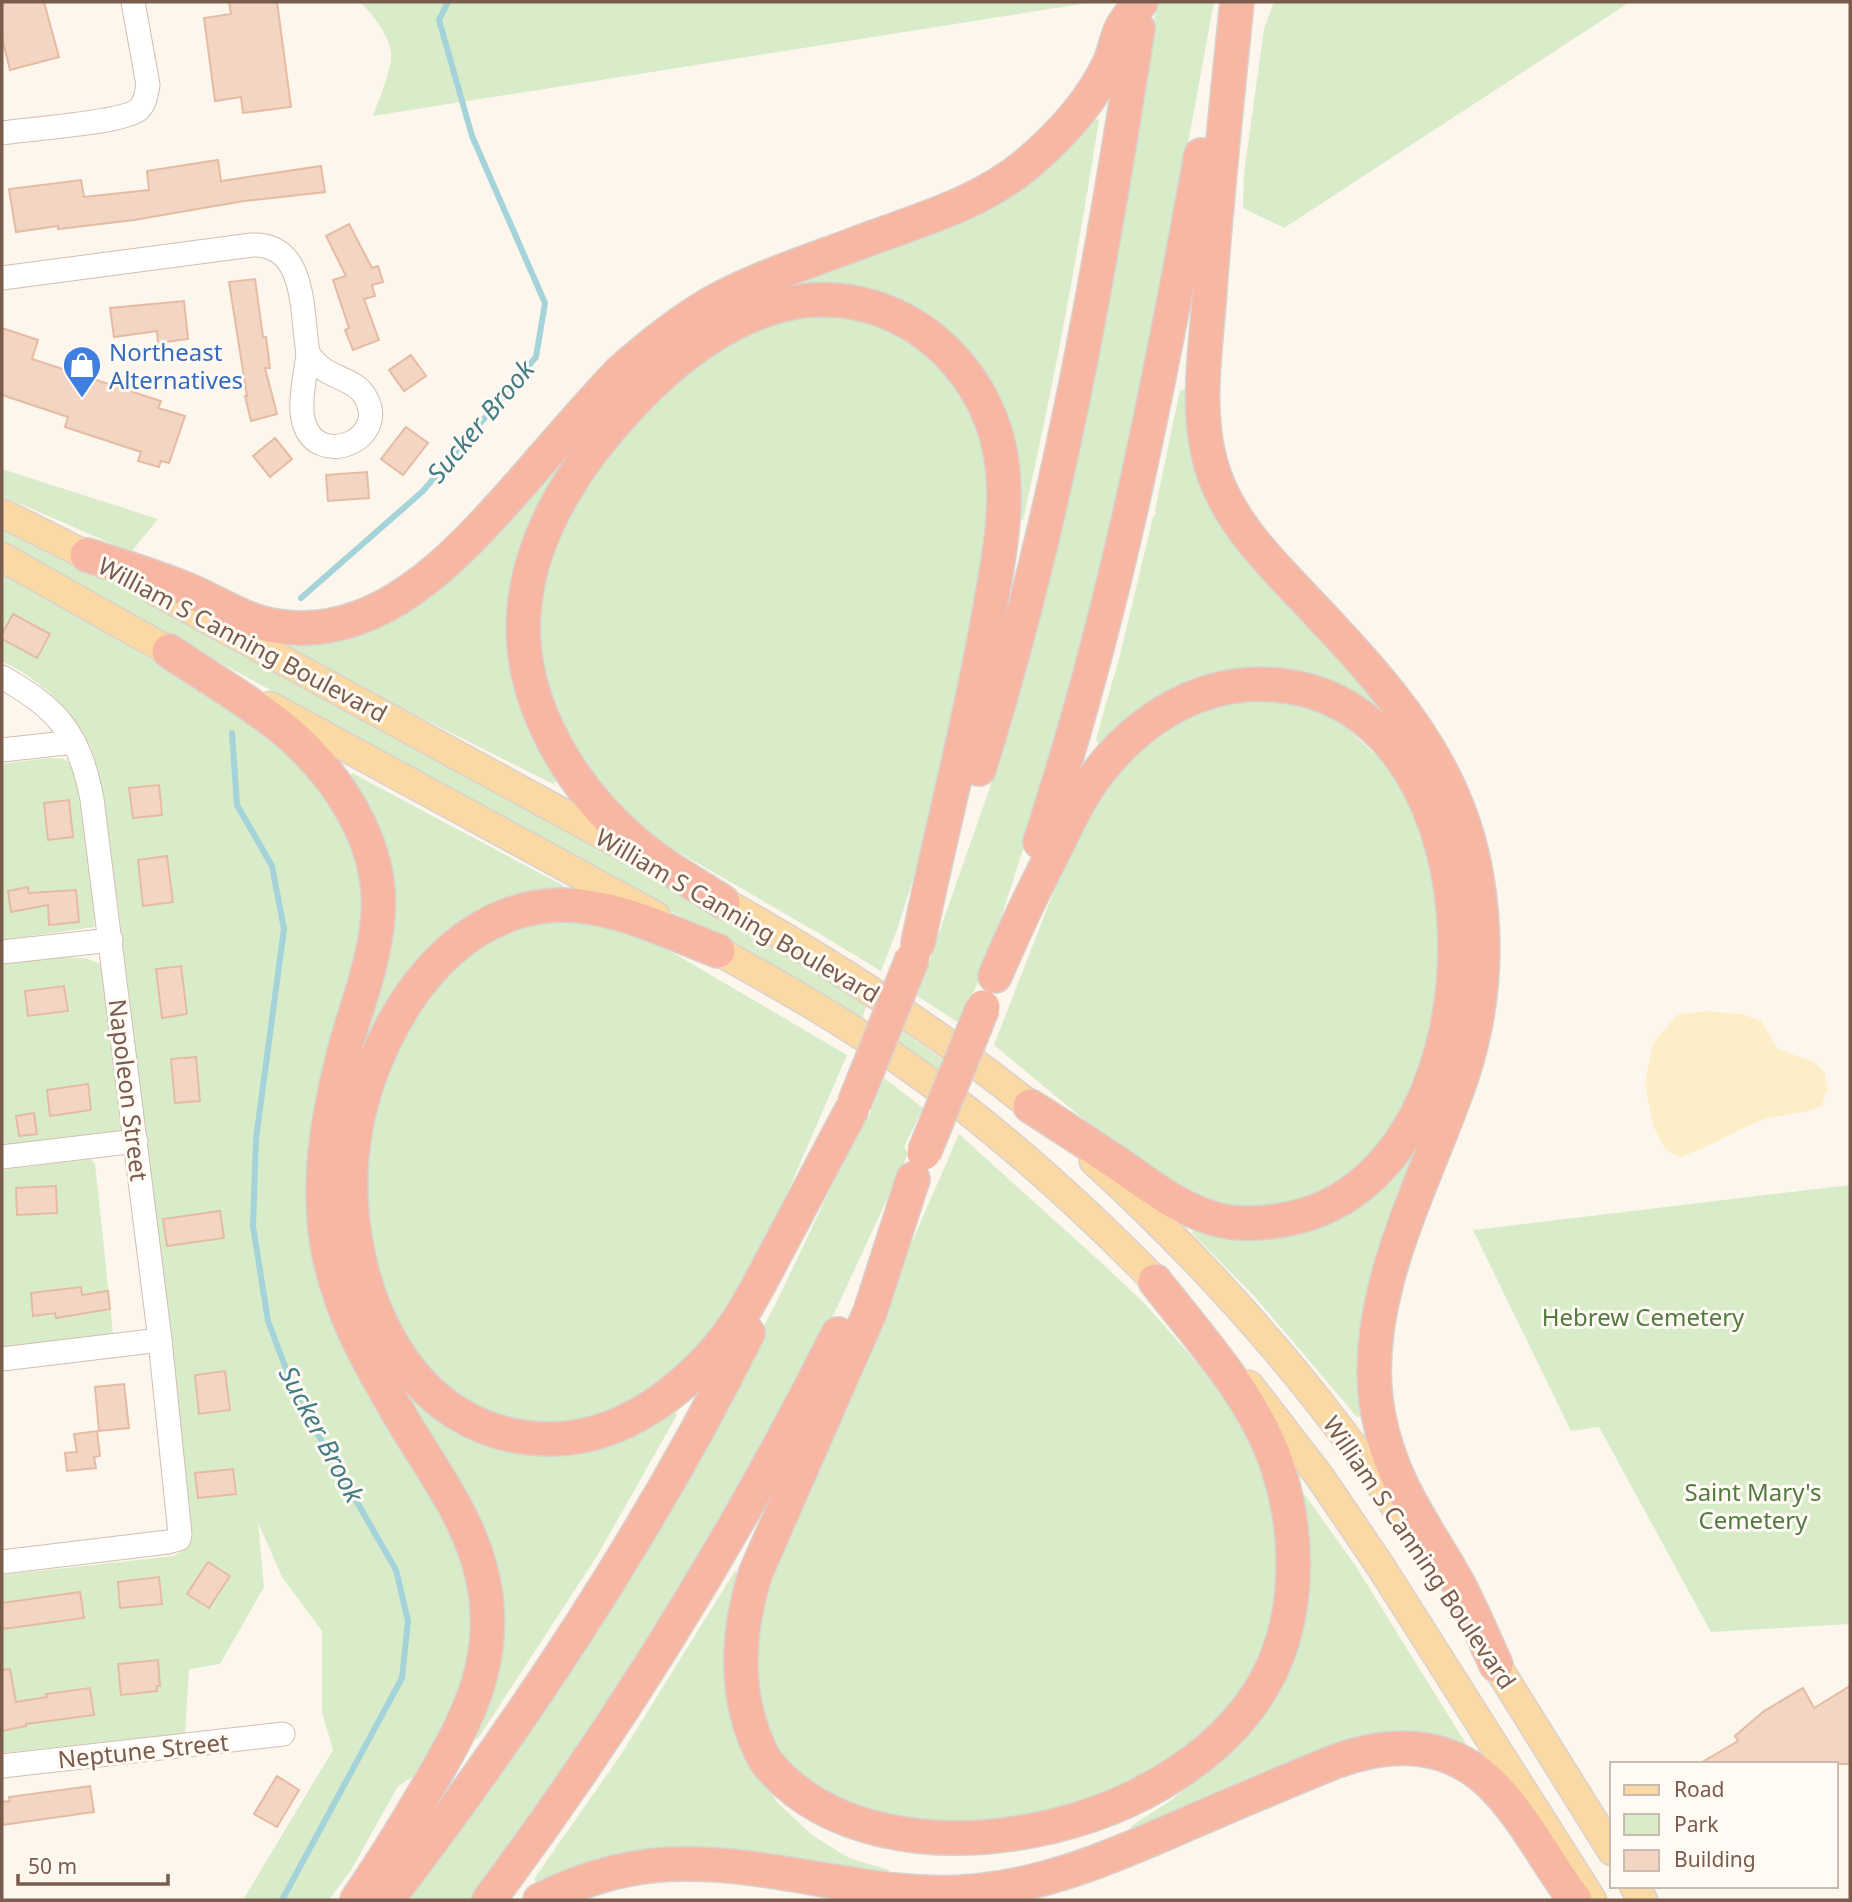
<svg xmlns="http://www.w3.org/2000/svg" width="1852" height="1902" viewBox="0 0 1852 1902" font-family="'Noto Sans',sans-serif">
<style>
.green{fill:#d8ecc9}
.sand{fill:#fcefc7}
.lines{fill:none;stroke-linecap:round;stroke-linejoin:round}
.stream{stroke:#a5d3da;stroke-width:6}
.building{fill:#f3d5c3;stroke:#e6bba3;stroke-width:2}
.minor-casing{stroke:#d1beb0;stroke-width:25}
.major-casing{stroke:#dad1cd;stroke-width:31}
.highway-casing{stroke:#dad1cd;stroke-width:36}
.minor{stroke:#fff;stroke-width:23}
.major{stroke:#fbd9a5;stroke-width:28}
.highway{stroke:#f7b7a3;stroke-width:33}
.highway-bridge-casing{stroke:#dad1cd;stroke-width:36;stroke-linecap:butt}
.highway-bridge{stroke:#f7b7a3;stroke-width:33}
.labels{text-anchor:middle;dominant-baseline:central;stroke-width:6;stroke-linejoin:round;paint-order:stroke}
.shop-label{font-size:24px;fill:#366cbe;stroke:#fffaf3;text-anchor:start}
.street-label{font-size:24px;fill:#7a5c4d;stroke:#fffaf3}
.park-label{font-size:24px;fill:#537a41;stroke:#fffaf3}
.water-label{font-size:26px;font-style:italic;fill:#437c86;stroke:#fffaf3}
</style>
<rect width="100%" height="100%" fill="#fdf6ec"/>
<g class="green">
<path d="M360,2H1094L373,116C379,99 392,71 391,53C389,34 372,14 360,2Z"/>
<path d="M1157,2H1214L1130,458L1047,775L1001,918L976,987L959,1023L917,996L990,787L1017,697L1141,98Z"/>
<path d="M1274,2H1630L1284,228L1243,208L1244,173L1264,29Z"/>
<path d="M1088,116L1099,120C1078,254 1053,388 1023,520L1013,517L943,334L760,292L957,218Z"/>
<path d="M795,314H846L909,338L954,378L985,442L989,524L945,779L897,930L881,971L815,931L659,841L626,815L599,789L542,690L537,590L586,476L652,397L737,335Z"/>
<path d="M1180,390H1189L1192,435L1404,727L1395,733L1276,674L1104,747L1100,745L1096,739L1120,655L1153,517L1156,514L1155,510Z"/>
<path d="M573,437L580,443L526,546L559,779L553,784L282,648L283,639L332,636Z"/>
<path d="M2,469L158,519L131,552L2,496Z"/>
<path d="M2,526L184,618L794,958L867,1005L861,1021L716,936L2,542Z"/>
<path d="M2,573L218,698L277,739L342,818L358,854L367,921L310,1172L457,1537L474,1613L461,1700L424,1770L398,1786L351,1870L329,1900H243L333,1750L322,1712V1631L282,1577L258,1522L264,1587L220,1664L189,1669L185,1733L2,1753V1575L174,1556L186,1549L193,1537L119,912L101,786L92,750L81,729L50,693L27,675L2,661Z"/>
<path d="M1257,697L1331,713L1397,775L1423,833L1439,907L1438,1002L1411,1093L1370,1160L1292,1209L1205,1205L1116,1146L994,1045L1069,852L1107,785L1156,734L1205,706Z"/>
<path d="M48,758C55,758 63,757 69,762C89,783 92,895 95,927L2,940V764Z"/>
<path d="M352,773L564,886L562,895L528,899L370,1043L351,1066L383,953L346,780Z"/>
<path d="M588,918L653,940L654,944H658L847,1055L775,1221L721,1325L668,1381L593,1423L506,1425L422,1374L375,1282L362,1169L371,1111L419,1004L480,942L535,919Z"/>
<path d="M56,957L85,958L101,964L121,1129L118,1133L2,1146V964Z"/>
<path d="M903,1031L943,1060L937,1074L897,1045Z"/>
<path d="M884,1078L923,1108L904,1147L908,1154L833,1316L787,1406L625,1683L473,1900H401L734,1385L780,1295L859,1128L869,1116Z"/>
<path d="M1427,1115L1363,1416L1357,1417L1255,1297L1192,1233L1198,1226L1265,1234Z"/>
<path d="M959,1134L1106,1267L1146,1305L1212,1380L1234,1409L1260,1460L1278,1524L1279,1596L1254,1677L1181,1764L973,1853L905,1852L879,1845L783,1773L749,1667L768,1572Z"/>
<path d="M91,1159L95,1164L113,1333L110,1335L2,1348V1170Z"/>
<path d="M1850,1185V1624L1711,1632L1599,1427L1571,1431L1473,1230Z"/>
<path d="M399,1378L491,1442L672,1407L677,1415L597,1556L477,1740L469,1735L497,1636L392,1383Z"/>
<path d="M1305,1495L1355,1565L1468,1747L1431,1741L1135,1835L1131,1826L1170,1801L1206,1772L1253,1719L1297,1497Z"/>
<path d="M735,1571L742,1574L752,1763L776,1801L812,1835L849,1858L889,1870V1879L760,1861L539,1886L534,1879L620,1756Z"/>
</g>
<path class="sand" d="M1705,1011L1741,1014L1761,1021L1778,1049L1816,1063L1825,1073L1827,1088L1822,1105C1797,1118 1781,1112 1759,1121C1732,1132 1708,1148 1680,1157L1666,1150L1653,1126L1645,1083L1653,1043L1677,1015Z"/>
<g class="lines">
<g class="stream">
<path d="M301,598L423,491L536,357L545,303L472,136L439,20L448,2"/>
<path d="M232,733L237,805L272,866L284,929L256,1139L253,1226L268,1321L297,1398L396,1570L408,1621L402,1678L282,1900"/>
</g>
</g>
<g class="building">
<path d="M2,2H44L59,57L10,70L2,38Z"/>
<path d="M229,2H277L291,107L243,113L241,97L215,101L204,18L231,14Z"/>
<path d="M218,160L221,181L321,166L325,192L244,201L134,220L58,229V226L16,232L9,189L81,180L84,197L149,190L147,171Z"/>
<path d="M349,224L372,268L378,266L383,282L372,285L375,296L364,299L379,340L353,350L345,330L349,328L333,280L346,276L326,236Z"/>
<path d="M255,279L263,337H266L270,368H265L277,414L251,421L245,396H247L229,282Z"/>
<path d="M184,301L188,339L158,343L157,331L114,337L110,308Z"/>
<path d="M2,328L38,340L32,359L161,401L158,408L185,416L169,463L161,461L159,467L138,461L141,452L65,427L68,417L2,395Z"/>
<path d="M411,355L426,376L404,391L389,370Z"/>
<path d="M406,427L428,443L403,475L381,459Z"/>
<path d="M275,438L292,459L270,477L253,456Z"/>
<path d="M367,472L369,498L328,501L326,475Z"/>
<path d="M13,614L50,634L37,658L2,639V634Z"/>
<path d="M159,785L162,815L133,818L129,788Z"/>
<path d="M69,800L73,837L48,840L44,803Z"/>
<path d="M167,856L173,902L143,906L138,860Z"/>
<path d="M28,887L29,893L76,890L79,922L49,925L48,905L11,912L8,891Z"/>
<path d="M181,966L187,1014L162,1018L156,969Z"/>
<path d="M64,986L68,1011L28,1016L25,991Z"/>
<path d="M196,1057L200,1101L175,1103L171,1059Z"/>
<path d="M88,1084L91,1110L50,1116L47,1090Z"/>
<path d="M34,1113L37,1134L19,1136L16,1116Z"/>
<path d="M56,1186L57,1213L17,1215L16,1188Z"/>
<path d="M220,1211L224,1238L167,1246L163,1219Z"/>
<path d="M81,1287L82,1295L108,1291L110,1309L56,1318L55,1313L33,1316L31,1293Z"/>
<path d="M225,1371L230,1410L199,1414L195,1375Z"/>
<path d="M124,1384L129,1428L99,1431L95,1387Z"/>
<path d="M97,1431L100,1456L94,1457L96,1468L67,1471L65,1453L77,1452L74,1434Z"/>
<path d="M233,1469L236,1494L198,1498L195,1473Z"/>
<path d="M208,1562L230,1576L209,1608L187,1594Z"/>
<path d="M159,1577L162,1604L120,1608L118,1582Z"/>
<path d="M80,1592L84,1618L2,1629V1603Z"/>
<path d="M158,1660L160,1686H157V1691L121,1695L118,1664Z"/>
<path d="M10,1669L16,1702L47,1697L46,1694L90,1688L94,1715L26,1724V1726L2,1731V1670Z"/>
<path d="M1850,1686V1764H1699L1738,1741L1735,1736L1764,1711L1803,1688L1814,1708Z"/>
<path d="M277,1776L299,1790L277,1827L254,1814Z"/>
<path d="M90,1786L94,1812L2,1825V1802L10,1801L9,1797Z"/>
</g>
<g class="lines">
<g class="minor-casing">
<g id="minor">
<path d="M2,133C29,129 121,123 138,110C146,103 146,94 148,85L133,2"/>
<path d="M2,278L252,245C308,243 301,315 308,353"/>
<path d="M308,353C325,381 354,375 366,398C389,440 318,469 304,423C298,403 306,374 308,353Z"/>
<path d="M2,677C59,710 79,733 92,799L160,1340L180,1534L179,1539L168,1542L2,1562"/>
<path d="M2,750L74,742"/>
<path d="M2,952L111,940"/>
<path d="M2,1157L136,1141"/>
<path d="M2,1359L160,1340"/>
<path d="M2,1766L283,1734"/>
</g>
</g>
<g class="major-casing">
<g id="major">
<path d="M2,513L106,565"/>
<path d="M2,557L188,662"/>
<path d="M154,590L638,854"/>
<path d="M270,706L656,916"/>
<path d="M704,891C823,957 940,1031 1045,1118"/>
<path d="M700,941C771,980 840,1019 906,1065C1002,1132 1090,1213 1171,1297"/>
<path d="M1094,1161C1214,1271 1320,1391 1409,1527"/>
<path d="M1249,1385L1320,1477L1381,1567L1592,1900"/>
<path d="M1485,1647L1612,1851"/>
<path d="M1634,1886L1643,1900"/>
</g>
</g>
<g class="highway-casing">
<g id="highway">
<path d="M1237,2C1227,98 1217,193 1210,289C1206,352 1193,417 1215,477C1233,526 1271,563 1306,600C1385,684 1458,760 1477,879C1488,945 1483,1012 1462,1076C1427,1181 1357,1299 1378,1413C1391,1483 1424,1523 1458,1583C1472,1610 1484,1638 1496,1665"/>
<path d="M87,555C121,566 155,576 188,590C215,601 241,619 270,625C379,647 460,552 524,480C555,444 586,408 619,373C648,347 678,323 712,303C763,275 820,258 874,237C927,218 983,201 1027,164C1059,137 1092,101 1110,62C1115,51 1116,38 1122,27C1127,18 1135,10 1141,2"/>
<path d="M169,651C206,676 246,699 281,727C336,772 384,843 378,916C375,958 359,1000 347,1041C330,1106 317,1170 326,1237C336,1308 370,1365 406,1426C434,1472 468,1518 481,1571C503,1657 467,1721 425,1792C404,1828 381,1865 357,1900"/>
<path d="M979,769C1055,527 1099,278 1138,28"/>
<path d="M1040,842C1114,617 1159,388 1201,155"/>
<path d="M723,902C692,882 659,864 631,839C565,781 513,691 525,601C534,527 580,459 629,407C674,358 735,310 803,301C900,289 986,363 1001,457C1009,508 999,557 990,608C971,720 941,830 918,943"/>
<path d="M718,951C668,932 614,904 559,905C496,907 446,945 411,995C379,1042 357,1098 352,1156C341,1281 404,1438 548,1439C612,1440 668,1402 710,1357C740,1325 759,1284 780,1245C803,1201 827,1156 851,1111"/>
<path d="M995,976C1013,934 1032,893 1053,853C1064,832 1073,810 1086,790C1128,725 1197,678 1276,685C1511,704 1511,1164 1297,1217C1271,1223 1244,1226 1219,1220C1181,1211 1151,1186 1120,1165C1090,1145 1060,1125 1030,1106"/>
<path d="M913,1179L870,1312L756,1572C736,1634 733,1701 765,1760C875,1902 1198,1838 1274,1664C1300,1603 1298,1530 1278,1468C1255,1397 1200,1339 1155,1281"/>
<path d="M387,1900C523,1722 648,1534 748,1333"/>
<path d="M489,1900C622,1722 738,1533 838,1334"/>
<path d="M540,1900C586,1877 636,1863 688,1864C785,1864 880,1901 977,1891C1047,1884 1109,1858 1173,1830C1226,1807 1280,1784 1334,1762C1393,1740 1452,1741 1497,1790C1528,1823 1548,1865 1575,1900"/>
</g>
</g>
<use href="#minor" class="minor"/>
<use href="#major" class="major"/>
<use href="#highway" class="highway"/>
<g class="highway-bridge-casing">
<g id="highway-bridge">
<path d="M854,1104L913,957"/>
<path d="M924,1153L983,1007"/>
</g>
</g>
<use href="#highway-bridge" class="highway-bridge"/>
</g>
<defs>
<g id="shop-pin" transform="scale(2.0125)"><path d="M0 17L-7.5 6A9.5 9.5 0 1 1 7.5 6Z" fill="#3f7fe0" stroke="#fffaf3"/><path d="M-5-2.5h2.3a2.7 3.5 0 0 1 5.4 0H5L5.5 6h-11ZM-1.5-2.5h3a1.5 2.3 0 0 0-3 0Z" fill="#fff"/></g>
</defs>
<g fill-rule="evenodd">
<use href="#shop-pin" x="82" y="365"/>
</g>
<g class="labels">
<g class="shop-label">
<text x="109" y="351">Northeast<tspan x="109" dy="28">Alternatives</tspan></text>
</g>
<g class="street-label">
<text transform="translate(243 639) rotate(28)">William S Canning Boulevard</text>
<text transform="translate(738 915) rotate(30)">William S Canning Boulevard</text>
<text transform="translate(129 1090) rotate(83)">Napoleon Street</text>
<text transform="translate(1420 1552) rotate(56)">William S Canning Boulevard</text>
<text transform="translate(143 1750) rotate(-6)">Neptune Street</text>
</g>
<g class="park-label">
<text x="1643" y="1316">Hebrew Cemetery</text>
<text x="1753" y="1491">Saint Mary's<tspan x="1753" dy="28">Cemetery</tspan></text>
</g>
<g class="water-label">
<text transform="translate(480 421) rotate(-50)">Sucker Brook</text>
<text transform="translate(322 1434) rotate(62)">Sucker Brook</text>
</g>
</g>
<rect width="1852" height="1902" fill="none" stroke="#7a5c4d" stroke-width="7"/>
<rect x="1610" y="1762" width="228" height="126" fill="#fffaf3" stroke="#cabbb1" stroke-width="2"/>
<rect x="1624" y="1785" width="35" height="10" fill="#fbd9a5" stroke="#cabbb1" stroke-width="2"/>
<text x="1674" y="1797" font-size="21" fill="#7a5c4d">Road</text>
<rect x="1624" y="1814" width="35" height="21" fill="#d8ecc9" stroke="#cabbb1" stroke-width="2"/>
<text x="1674" y="1832" font-size="21" fill="#7a5c4d">Park</text>
<rect x="1624" y="1850" width="35" height="21" fill="#f3d5c3" stroke="#cabbb1" stroke-width="2"/>
<text x="1674" y="1867" font-size="21" fill="#7a5c4d">Building</text>
<path d="M18 1874v10h150v-10" fill="none" stroke="#7a5c4d" stroke-width="3.5"/>
<text x="28" y="1874" font-size="21" fill="#7a5c4d" stroke="#fffaf3" stroke-width="5" paint-order="stroke">50 m</text>
</svg>
